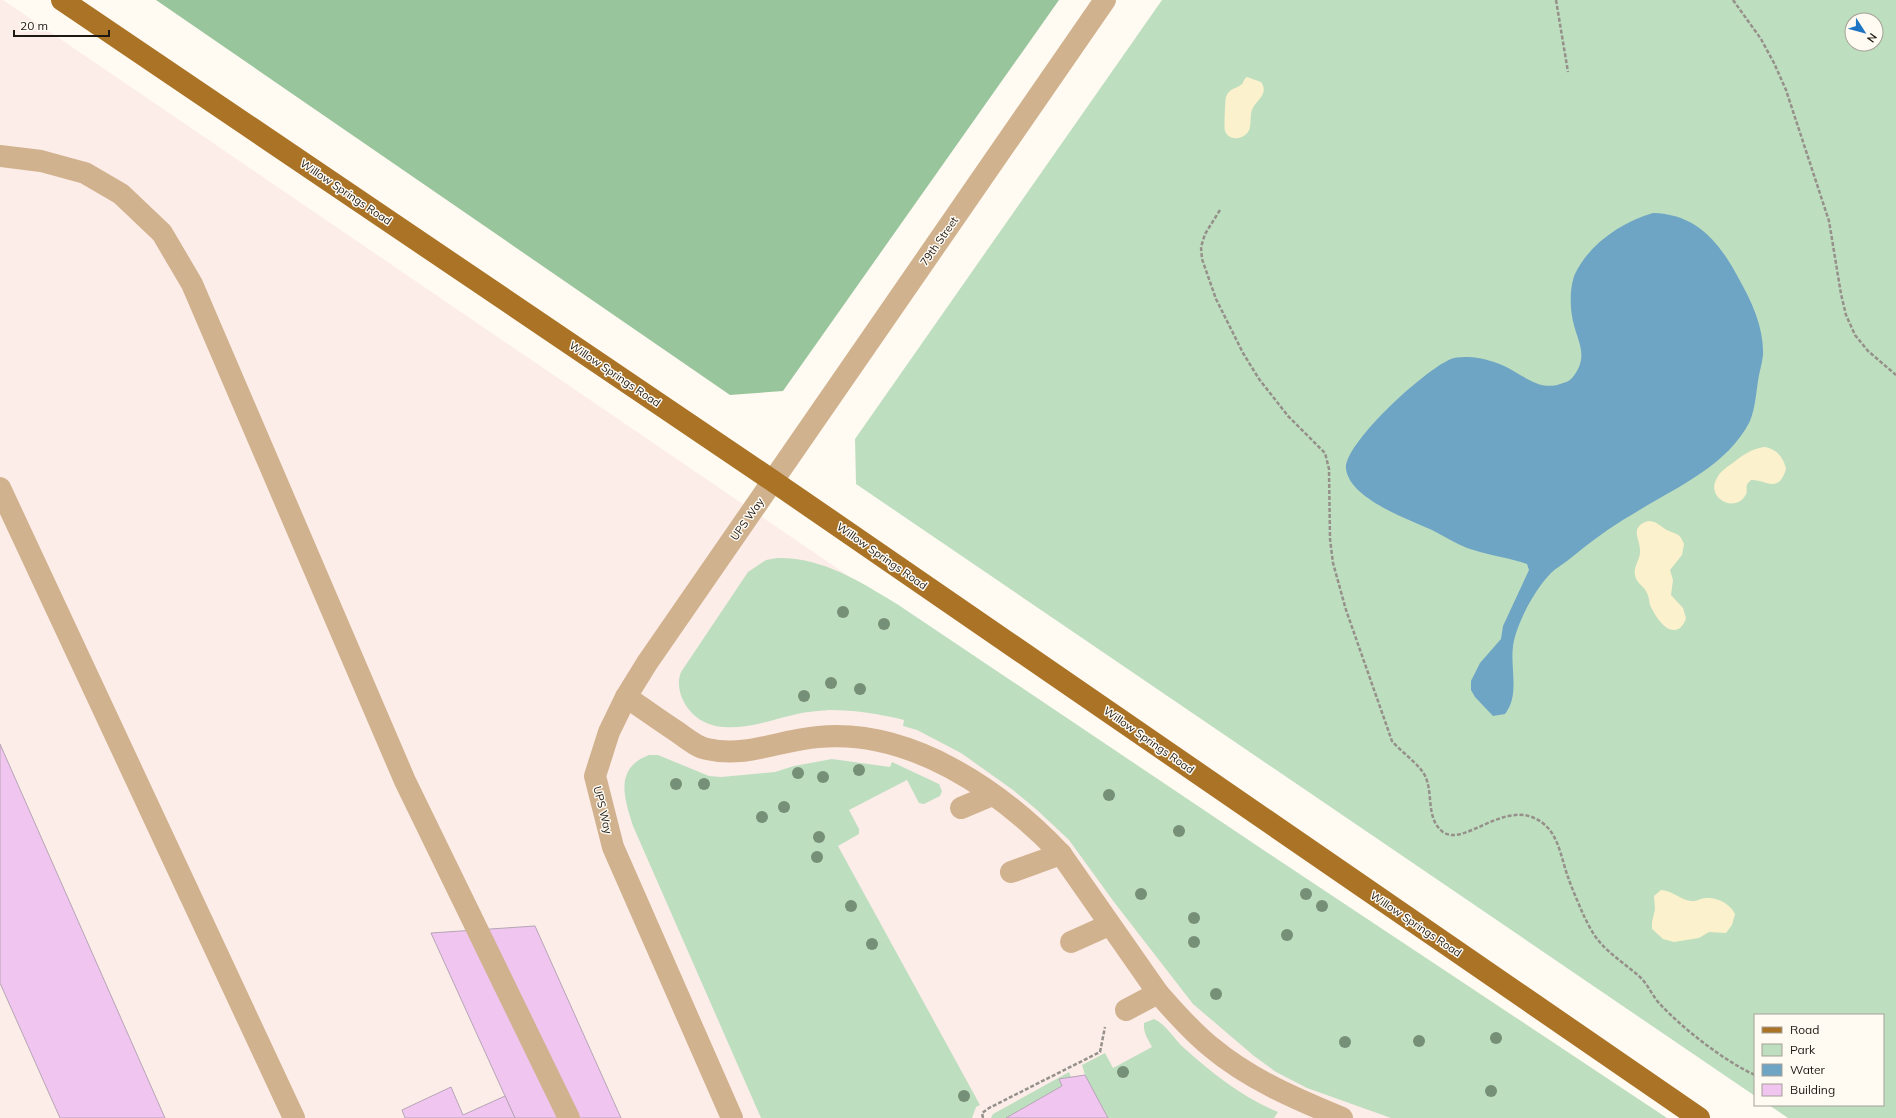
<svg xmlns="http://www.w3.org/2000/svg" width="1896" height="1118" viewBox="0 0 1896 1118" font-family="Mulish,sans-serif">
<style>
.industrial{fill:#fdede9}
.green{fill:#bedec0;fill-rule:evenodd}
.forest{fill:#99c59d}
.sand{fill:#fbf1cc}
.water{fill:#6ea4c4}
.building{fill:#f0c5ef;stroke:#b5a5b5}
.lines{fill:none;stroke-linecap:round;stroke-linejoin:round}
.path{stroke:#959089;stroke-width:2.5;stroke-dasharray:4 2;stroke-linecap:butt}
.minor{stroke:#d1b28e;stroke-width:22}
.major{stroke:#aa7325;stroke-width:22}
.tree{fill:#768f77}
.labels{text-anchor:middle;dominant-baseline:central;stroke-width:3;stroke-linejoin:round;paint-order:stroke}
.street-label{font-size:11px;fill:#1d1912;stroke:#fffaf2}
</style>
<rect width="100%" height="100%" fill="#fffaf2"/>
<path class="industrial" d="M0,0H3L1644,1118H0Z"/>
<g class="green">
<path d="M1162,0H1896V1118H1788L1769,1105H1883V1015H1755V1096L856,484L855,439ZM1852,20H1876V44H1852Z"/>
<path d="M777,558C822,557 859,581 897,604L1277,859L1667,1118H1391L1307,1088L1276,1072L1254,1056L1193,1004L1114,902L1069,840L1037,810L1013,790L961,753L917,730L903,726L904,720C880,714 855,710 829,710C818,711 804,712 793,715C759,723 709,743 685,704C679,694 677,682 681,672L748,572L766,560Z"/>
<path d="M649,755H658L709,776L721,777L775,772L794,766L832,759L890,767L892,762L939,784L942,791L940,796L924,804L919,803L907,780L849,810L859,829V834L838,846L980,1105L976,1107L972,1118H761L633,826C624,798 614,768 649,755Z"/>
<path d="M1154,1019C1167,1025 1174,1039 1184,1048C1213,1074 1242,1097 1278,1112L1274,1118H1108L1085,1075L1082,1065L1105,1053L1113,1068L1152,1047C1148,1039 1143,1033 1144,1023Z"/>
<path d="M1069,1072L1071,1077L1059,1079L1062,1086L1006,1118H991L993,1114Z"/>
</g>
<path class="forest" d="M156,0H1059L783,391L730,395Z"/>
<g class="sand">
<path d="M1247,77L1261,82C1268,92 1260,98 1254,106C1248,114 1253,125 1248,132C1242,140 1229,141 1225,131C1224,129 1225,100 1226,97C1229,88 1236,89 1242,84C1244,81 1244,79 1247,77Z"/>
<path d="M1764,447C1775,448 1784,457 1786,469C1778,495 1766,479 1751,480L1747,484C1746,488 1748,492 1745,496C1734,513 1707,498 1716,480C1719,472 1727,467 1734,462C1743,455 1751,449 1764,447Z"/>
<path d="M1648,521C1656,521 1659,525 1665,529C1675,535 1679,531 1684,544L1682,555L1670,570L1673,580L1671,595L1683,608L1686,618C1685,622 1683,625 1680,628C1667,637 1654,614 1650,605C1649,601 1649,597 1647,593C1644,586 1636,583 1635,575C1633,566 1640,560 1640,552C1641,539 1628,528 1648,521Z"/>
<path d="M1661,890C1674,891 1680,900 1691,901C1696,902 1701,898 1706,898C1717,897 1731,904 1735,914L1732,925L1726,933L1709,932L1699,938L1674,942L1663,939L1652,929V922L1655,909L1654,896Z"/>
</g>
<path class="water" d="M1653,213C1697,214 1720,243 1739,279C1752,302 1764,328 1763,355C1762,364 1759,373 1758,381C1756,394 1755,409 1750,421C1727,467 1674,488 1633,514C1610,527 1588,544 1567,561C1562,565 1556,568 1551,573C1535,589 1516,624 1513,646C1510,669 1520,695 1505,714L1493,716L1475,697L1471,690V681L1480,663L1501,639L1503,626L1529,570L1527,564L1521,562C1504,557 1484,554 1467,548C1455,543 1444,536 1432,530C1408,519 1350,499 1346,469C1343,444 1429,365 1454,358C1458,357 1464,357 1468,357C1479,357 1492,361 1502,365C1523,374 1539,393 1563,383C1567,382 1569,381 1572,378C1591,355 1576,341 1572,316C1570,304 1570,286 1575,274C1589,244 1622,222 1653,213Z"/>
<g class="building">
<path d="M0,744L165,1118H60L0,983Z"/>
<path d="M535,926L621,1118H515L431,933Z"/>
<path d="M1085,1075L1108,1118H1006L1062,1086L1059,1079Z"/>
<path d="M451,1087L463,1115L505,1096L515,1118H405L402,1110Z"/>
</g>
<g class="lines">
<g class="path">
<path d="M1556,0L1568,72"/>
<path d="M1733,0L1761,39L1774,63L1786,90L1829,221L1841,294L1846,315L1855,335L1868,351L1896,375"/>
<path d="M1220,210L1205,234L1201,247L1202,259L1216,299L1243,353L1259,379L1288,416L1325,453L1329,469L1330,539L1333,563L1346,610L1392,741C1402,753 1421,765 1426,778C1433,795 1426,819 1443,832C1466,848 1509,793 1545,825C1559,837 1562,861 1568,877C1572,889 1578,902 1583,914C1587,922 1592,933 1598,940C1610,955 1627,965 1641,978C1648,985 1652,995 1659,1003C1682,1028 1724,1061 1755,1075"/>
<path d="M983,1118L982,1113L989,1108L1100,1052L1105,1027"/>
</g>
<g class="minor">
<path d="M0,156L41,161L85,173L121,194L162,233L192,284L405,781L569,1118"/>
<path d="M0,488L294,1118"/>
<path d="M626,697C643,708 659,720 676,731C685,737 696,747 707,749C746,758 780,740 818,737C910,728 1000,790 1061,854L1158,993L1126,1010"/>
<path d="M961,808L992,795"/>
<path d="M1011,872L1061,854"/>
<path d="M1071,942L1109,925"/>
<path d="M1158,993C1175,1012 1191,1031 1211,1047C1249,1079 1296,1099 1342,1118"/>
<path d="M732,1118L613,847L595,776L609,732L626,697L647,663L1105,0"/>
</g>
<path class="major" d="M62,0L773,481L1699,1118"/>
</g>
<g class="tree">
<circle cx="843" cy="612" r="6"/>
<circle cx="884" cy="624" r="6"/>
<circle cx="831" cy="683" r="6"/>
<circle cx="860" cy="689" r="6"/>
<circle cx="804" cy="696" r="6"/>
<circle cx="859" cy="770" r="6"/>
<circle cx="798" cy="773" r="6"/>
<circle cx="823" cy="777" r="6"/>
<circle cx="676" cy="784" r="6"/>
<circle cx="704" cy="784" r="6"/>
<circle cx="1109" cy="795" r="6"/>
<circle cx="784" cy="807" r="6"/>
<circle cx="762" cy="817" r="6"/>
<circle cx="1179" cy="831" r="6"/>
<circle cx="819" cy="837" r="6"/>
<circle cx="817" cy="857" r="6"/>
<circle cx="1141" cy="894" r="6"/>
<circle cx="1306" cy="894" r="6"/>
<circle cx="851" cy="906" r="6"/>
<circle cx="1322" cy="906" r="6"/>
<circle cx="1194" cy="918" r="6"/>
<circle cx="1287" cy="935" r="6"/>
<circle cx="1194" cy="942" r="6"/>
<circle cx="872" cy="944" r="6"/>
<circle cx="1216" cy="994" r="6"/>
<circle cx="1496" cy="1038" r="6"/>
<circle cx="1419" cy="1041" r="6"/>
<circle cx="1345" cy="1042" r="6"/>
<circle cx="1123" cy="1072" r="6"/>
<circle cx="1491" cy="1091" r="6"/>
<circle cx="964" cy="1096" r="6"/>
</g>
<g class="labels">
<g class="street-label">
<text transform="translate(346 192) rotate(34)">Willow Springs Road</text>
<text transform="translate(939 241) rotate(-55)">79th Street</text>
<text transform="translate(615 374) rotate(34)">Willow Springs Road</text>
<text transform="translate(747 519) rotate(-55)">UPS Way</text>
<text transform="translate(882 556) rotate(35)">Willow Springs Road</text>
<text transform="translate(1149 740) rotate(35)">Willow Springs Road</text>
<text transform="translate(603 810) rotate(76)">UPS Way</text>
<text transform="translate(1416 924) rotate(34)">Willow Springs Road</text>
</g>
</g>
<rect x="1754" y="1014" width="130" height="92" fill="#fffaf2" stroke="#a5a098"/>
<rect x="1762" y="1027" width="20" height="6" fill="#aa7325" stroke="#a5a098"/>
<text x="1790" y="1034" font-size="12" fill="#1d1912">Road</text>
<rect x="1762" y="1044" width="20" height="12" fill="#bedec0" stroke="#a5a098"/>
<text x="1790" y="1054" font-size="12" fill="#1d1912">Park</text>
<rect x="1762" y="1064" width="20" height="12" fill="#6ea4c4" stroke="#a5a098"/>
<text x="1790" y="1074" font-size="12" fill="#1d1912">Water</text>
<rect x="1762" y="1084" width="20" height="12" fill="#f0c5ef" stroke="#a5a098"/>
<text x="1790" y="1094" font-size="12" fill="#1d1912">Building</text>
<g transform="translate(1864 32) rotate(126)"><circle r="19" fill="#fffaf2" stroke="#a5a098"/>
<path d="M0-3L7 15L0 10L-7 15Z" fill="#1e75c3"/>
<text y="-6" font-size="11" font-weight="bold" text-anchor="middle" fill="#1d1912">N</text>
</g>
<path d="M14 30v6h95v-6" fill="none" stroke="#1d1912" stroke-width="2"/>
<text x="20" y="30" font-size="12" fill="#1d1912" stroke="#fffaf2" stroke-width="3" paint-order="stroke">20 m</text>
</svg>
